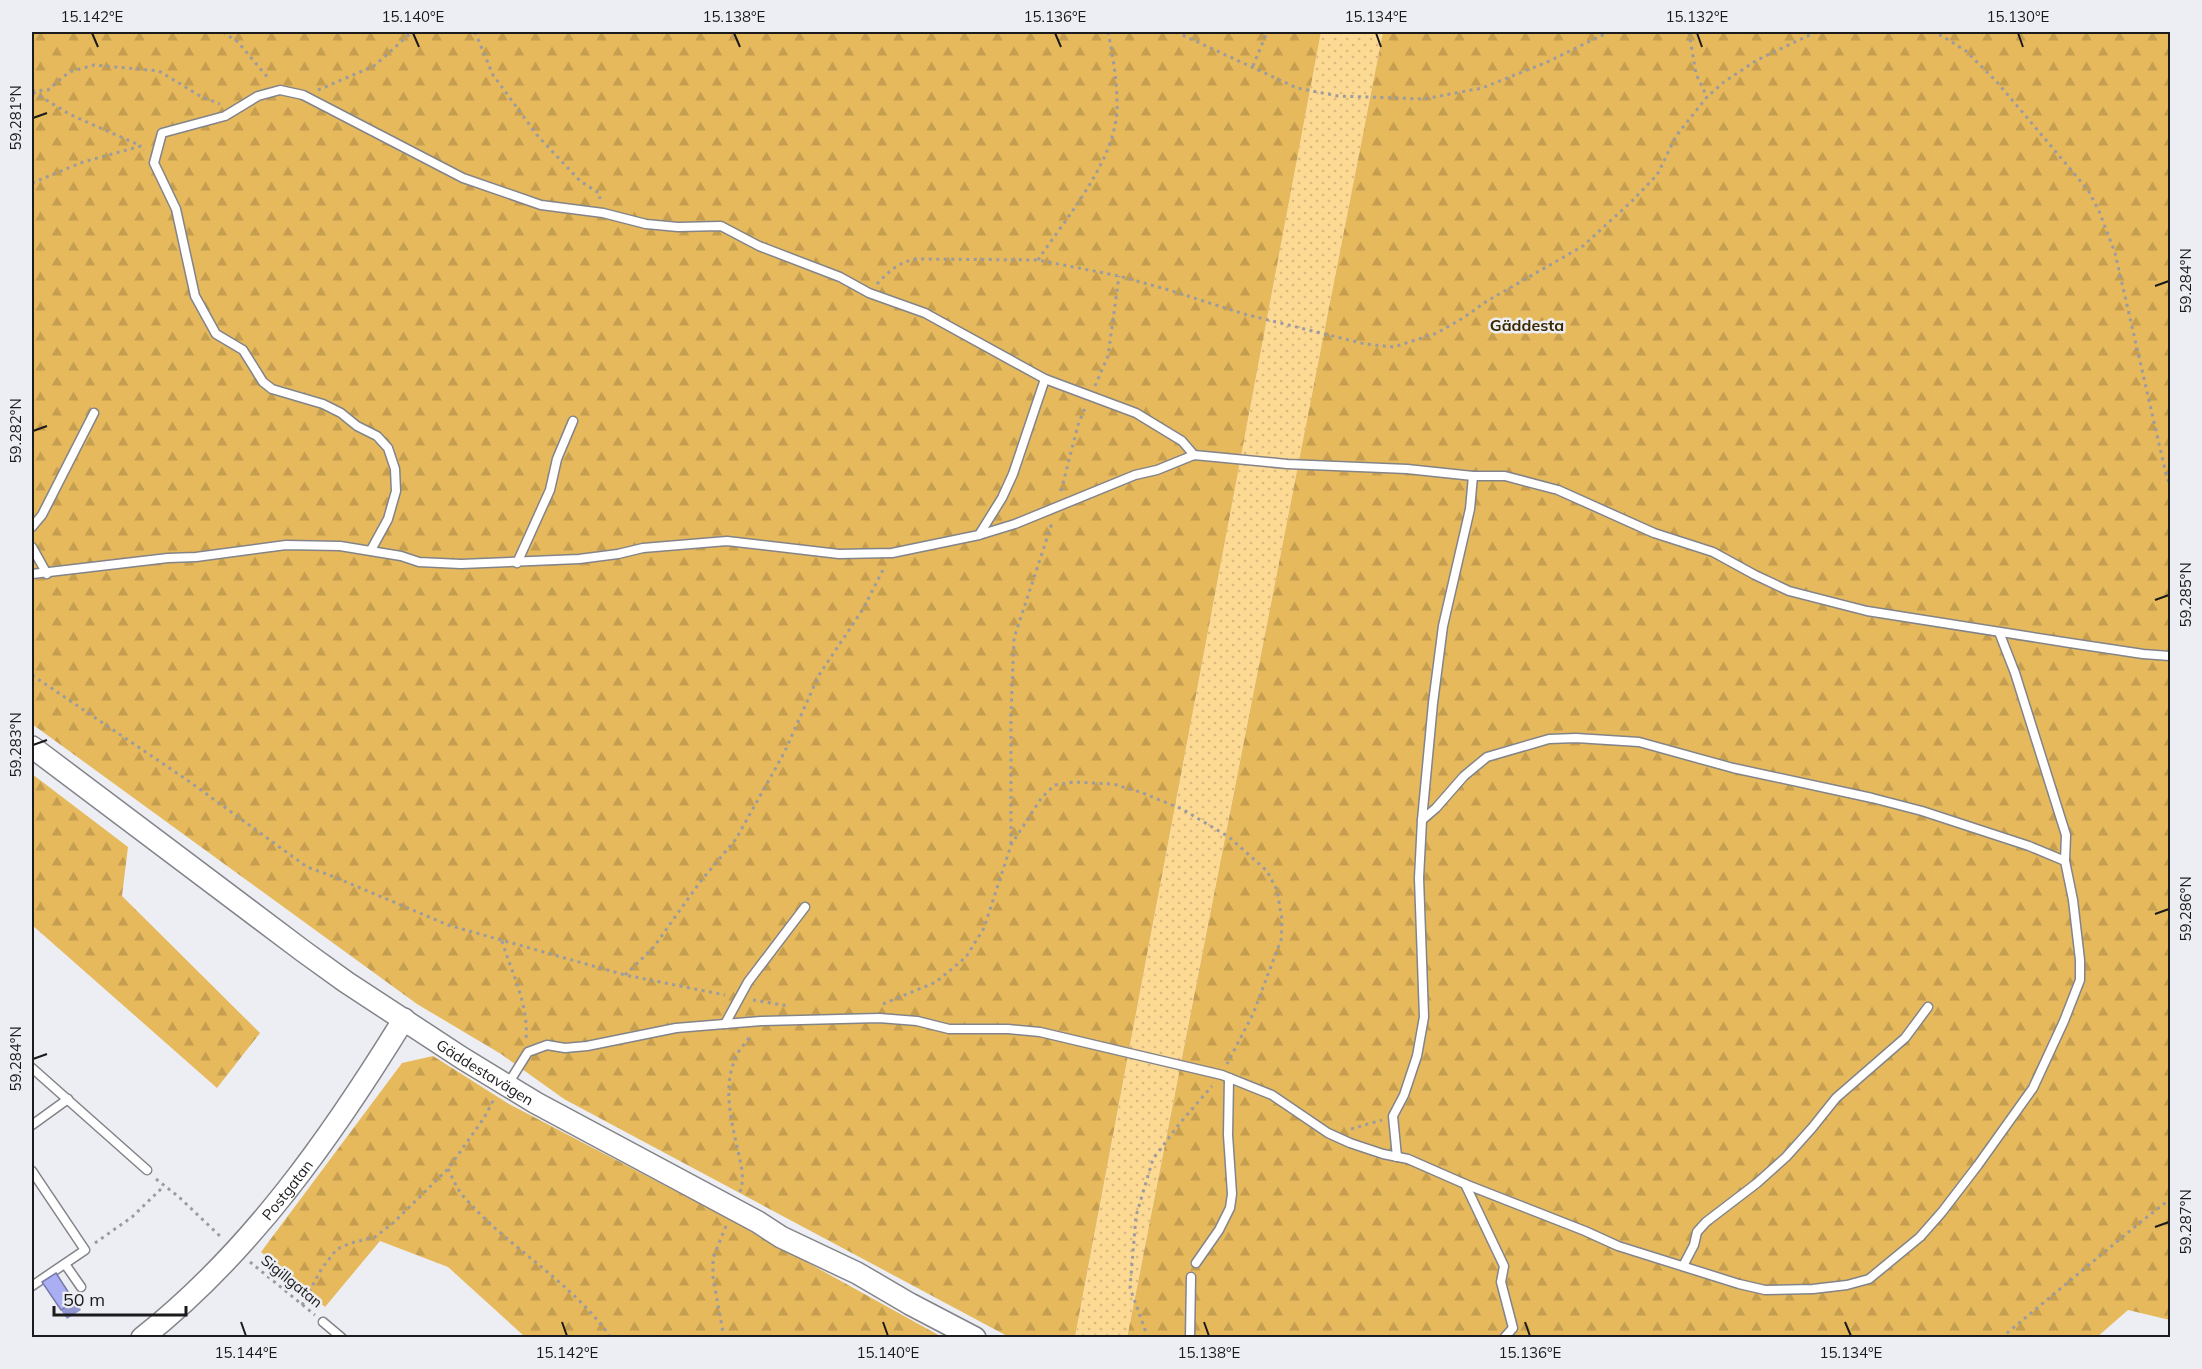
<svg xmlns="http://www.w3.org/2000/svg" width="2202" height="1369" viewBox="0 0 2202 1369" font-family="Mulish,sans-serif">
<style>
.grass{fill:url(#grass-dots)}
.forest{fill:url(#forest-firs)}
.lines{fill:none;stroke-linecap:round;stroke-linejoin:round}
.service-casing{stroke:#838489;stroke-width:11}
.tertiary-casing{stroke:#838489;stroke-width:24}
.path{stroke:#9c9ca0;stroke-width:3;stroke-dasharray:3 4.5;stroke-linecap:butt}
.service{stroke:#fff;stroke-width:8}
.tertiary{stroke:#fff;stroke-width:21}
.wall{fill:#9296d1}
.building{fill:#aaaef3;stroke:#777aaa;stroke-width:1.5}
.ticks{fill:none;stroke:#1b1b1d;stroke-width:2}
.labels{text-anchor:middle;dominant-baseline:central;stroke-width:5;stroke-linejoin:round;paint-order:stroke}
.street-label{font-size:15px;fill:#1b1b1d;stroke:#edeef3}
.neighbourhood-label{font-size:16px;font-weight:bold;fill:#3b2a01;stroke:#edeef3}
.neatline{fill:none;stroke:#1b1b1d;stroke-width:2}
.ticks-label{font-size:15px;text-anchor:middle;fill:#1b1b1d}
</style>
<defs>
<pattern id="grass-dots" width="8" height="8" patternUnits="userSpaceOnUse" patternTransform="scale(1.5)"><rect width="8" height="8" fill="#fdda94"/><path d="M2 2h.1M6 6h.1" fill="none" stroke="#d8ba7f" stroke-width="1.8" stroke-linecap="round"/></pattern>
<pattern id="forest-firs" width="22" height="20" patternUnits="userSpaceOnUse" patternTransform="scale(1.5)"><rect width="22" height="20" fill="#e6b95c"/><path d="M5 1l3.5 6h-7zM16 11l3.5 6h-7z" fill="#c59e50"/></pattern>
</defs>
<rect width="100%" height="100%" fill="#edeef3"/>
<path class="grass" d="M1321,32H1383L1127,1337L1075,1338Z"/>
<g class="forest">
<path d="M32,32H1321L1075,1337H1009L564,1099L501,1054L417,1004L32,724Z"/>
<path d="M1383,32H2170V1320L2128,1310L2096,1338H1127Z"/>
<path d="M32,774L128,847L122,896L260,1033L217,1088L32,925Z"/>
<path d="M433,1056L509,1104L729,1219L942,1337H525L448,1267L380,1241L325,1307L261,1252L402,1063Z"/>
</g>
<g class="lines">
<g class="service-casing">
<g id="service">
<path d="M32,527L42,515L94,413"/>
<path d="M979,535L1002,498L1013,474L1045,379"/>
<path d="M32,547L47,574"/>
<path d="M371,550L388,519L396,491L395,469L388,448L377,436L357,426L341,413L323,404L272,389L263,382L243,350L216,334L195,296L176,209L154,163L162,133L225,116L258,96L280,90L303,95L463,178L541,205L603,213L646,224L678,227L721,226L759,246L840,277L869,293L925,313L1045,379L1136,413L1182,441L1194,455"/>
<path d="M517,563L550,490L557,459L573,421"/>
<path d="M32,574L168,558L196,557L286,545L340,546L401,556L419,562L461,564L579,559L618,554L643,548L727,541L839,554L892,553L979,535L1015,524L1135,475L1157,470L1194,455L1287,464L1407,469L1473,476H1505L1558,490L1654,533L1713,552L1755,575L1789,591L1867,611L2070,643L2143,654L2170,656"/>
<path d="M1422,820L1436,808L1464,776L1487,757L1549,739L1576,738L1639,742L1733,768L1872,798L1922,811L2029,846L2065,861"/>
<path d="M725,1024L748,982L805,907"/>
<path d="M32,1068L147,1170"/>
<path d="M508,1084L528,1052L547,1045L565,1048L587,1046L676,1028L761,1021L879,1018L917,1021L949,1029H1008L1040,1032L1222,1075L1272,1095L1328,1133L1350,1143L1383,1154L1408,1159L1465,1184L1585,1231L1618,1246L1739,1284L1765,1290L1813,1289L1847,1285L1869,1279L1920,1237L1942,1212L1978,1165L2033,1088L2064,1021L2080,980V960L2073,900L2065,861L2066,835L2015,673L1999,632"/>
<path d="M32,1125L68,1099"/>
<path d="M1397,1157L1393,1116L1404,1095L1417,1056L1424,1017L1419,878L1422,820L1433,703L1443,626L1470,509L1473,476"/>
<path d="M32,1171L85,1250L32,1286"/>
<path d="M1465,1184L1504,1266L1501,1282L1513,1328L1504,1338"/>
<path d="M1196,1263L1219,1230L1230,1208L1232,1194L1228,1135L1229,1078"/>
<path d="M65,1264L81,1287"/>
<path d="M1683,1266L1694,1245L1697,1232L1706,1222L1757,1183L1786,1157L1812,1128L1836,1098L1905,1038L1928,1007"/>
<path d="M323,1322L342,1338"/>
<path d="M1190,1338L1191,1277"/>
</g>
</g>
<g class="tertiary-casing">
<g id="tertiary">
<path id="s1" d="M32,747L303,951L346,982L462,1058L536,1103L758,1222L781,1237L857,1273L910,1304L975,1338"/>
<path id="s2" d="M142,1338C251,1252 332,1136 404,1019"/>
</g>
</g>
<g class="path">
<path d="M223,32L238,42L269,79"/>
<path d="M475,32L493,75L537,135L580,181L599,193L600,199"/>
<path d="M1176,32L1297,88L1338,96L1424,99L1482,88L1545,63L1609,32"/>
<path d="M1689,32L1696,74L1707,97"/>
<path d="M1932,32L1942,36L1966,51L1997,82L2088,190L2099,211L2115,253L2166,474L2170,486"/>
<path d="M1253,66L1267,32"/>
<path d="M318,90L374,66L412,32"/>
<path d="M32,91L48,90L69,72L94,65L159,71L200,96L220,104"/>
<path d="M33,92L71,115L139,145"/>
<path d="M32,183L83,162L141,146L144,150"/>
<path d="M1038,260C1066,218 1118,158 1117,105C1117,80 1113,56 1108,32"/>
<path d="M877,284C889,271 899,262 916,259L1038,260L1119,276L1169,290L1244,314L1365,344L1394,347L1437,333L1463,318L1487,301L1583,246L1632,201L1657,175L1676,136L1707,97L1724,82L1757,60L1816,32"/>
<path d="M1095,386L1108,356L1119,276"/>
<path d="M1061,491L1078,425L1085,408"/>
<path d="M32,675L190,782L307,867L332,876L448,925L625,975L725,995"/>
<path d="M1011,844V714L1014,638L1052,523"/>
<path d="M502,941C512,974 529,1005 526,1040"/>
<path d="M625,975L653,948L700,882L736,839L784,753L819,675L863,609L885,566"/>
<path d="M753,1000L788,1006"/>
<path d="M883,1004L936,982L966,957L984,928L1011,845L1042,797L1055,785L1074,782L1113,784L1140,792L1182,809L1229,837L1267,871L1277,890L1282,920L1281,940L1253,1014L1227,1064"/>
<path d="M1351,1129L1382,1120"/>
<path d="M448,1169C453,1178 457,1190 464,1197C509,1249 572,1281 611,1338"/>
<path d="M156,1179L179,1197L222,1238"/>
<path d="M740,1192C745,1178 741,1165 738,1151C731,1120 723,1088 735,1059C738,1050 746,1043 751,1035"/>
<path d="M95,1243L132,1217L163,1187"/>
<path d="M250,1262L315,1315"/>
<path d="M302,1305L322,1268L337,1249L351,1243L375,1237L393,1223L448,1169L484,1118L494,1099"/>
<path d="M724,1338L713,1277V1258L726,1226"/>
<path d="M1148,1338L1130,1288L1136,1216L1153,1159L1180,1123L1212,1086"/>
<path d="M2001,1338L2137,1225L2170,1199"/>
</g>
<use href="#service" class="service"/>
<use href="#tertiary" class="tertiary"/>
</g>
<path class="wall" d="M56,1273L81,1310L67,1319L42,1282Z"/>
<path class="building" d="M56,1273L74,1301L61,1310L42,1282Z"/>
<path class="ticks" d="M92,33L98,47M413,33L419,47M734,33L740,47M1055,33L1061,47M1376,33L1381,47M1697,33L1702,47M2018,33L2023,47M33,118L47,113M2155,286L2169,281M33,431L47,426M2155,600L2169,595M33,745L47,740M2155,914L2169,909M33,1059L47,1054M2155,1227L2169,1222M241,1322L246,1336M562,1322L567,1336M883,1322L888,1336M1204,1322L1209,1336M1525,1322L1530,1336M1845,1322L1851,1336"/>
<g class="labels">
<g class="street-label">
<text stroke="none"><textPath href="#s1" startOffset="558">Gäddestavägen</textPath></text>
<text stroke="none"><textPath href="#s2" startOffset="208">Postgatan</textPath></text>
<text transform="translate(292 1281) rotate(39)">Sigillgatan</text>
</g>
<g class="neighbourhood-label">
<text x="1527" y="325">Gäddesta</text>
</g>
</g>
<rect width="2202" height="1369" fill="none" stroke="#edeef3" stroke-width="66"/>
<path d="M54 1306v9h132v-9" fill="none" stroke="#1b1b1d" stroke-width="3"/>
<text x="63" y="1306" font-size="18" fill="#1b1b1d" stroke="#edeef3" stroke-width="4.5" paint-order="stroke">50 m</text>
<rect x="33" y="33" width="2136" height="1303" class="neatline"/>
<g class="ticks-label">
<text x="92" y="22">15.142°E</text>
<text x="413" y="22">15.140°E</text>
<text x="734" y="22">15.138°E</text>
<text x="1055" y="22">15.136°E</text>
<text x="1376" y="22">15.134°E</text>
<text x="1697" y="22">15.132°E</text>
<text x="2018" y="22">15.130°E</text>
<text transform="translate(16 118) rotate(-90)" y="5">59.281°N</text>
<text transform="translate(2186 281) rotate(-90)" y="5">59.284°N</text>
<text transform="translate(16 431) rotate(-90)" y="5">59.282°N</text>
<text transform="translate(2186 595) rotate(-90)" y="5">59.285°N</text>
<text transform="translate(16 745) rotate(-90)" y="5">59.283°N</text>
<text transform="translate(2186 909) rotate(-90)" y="5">59.286°N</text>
<text transform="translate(16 1059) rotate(-90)" y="5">59.284°N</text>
<text transform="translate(2186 1222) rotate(-90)" y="5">59.287°N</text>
<text x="246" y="1358">15.144°E</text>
<text x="567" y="1358">15.142°E</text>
<text x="888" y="1358">15.140°E</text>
<text x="1209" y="1358">15.138°E</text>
<text x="1530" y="1358">15.136°E</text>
<text x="1851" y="1358">15.134°E</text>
</g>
</svg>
